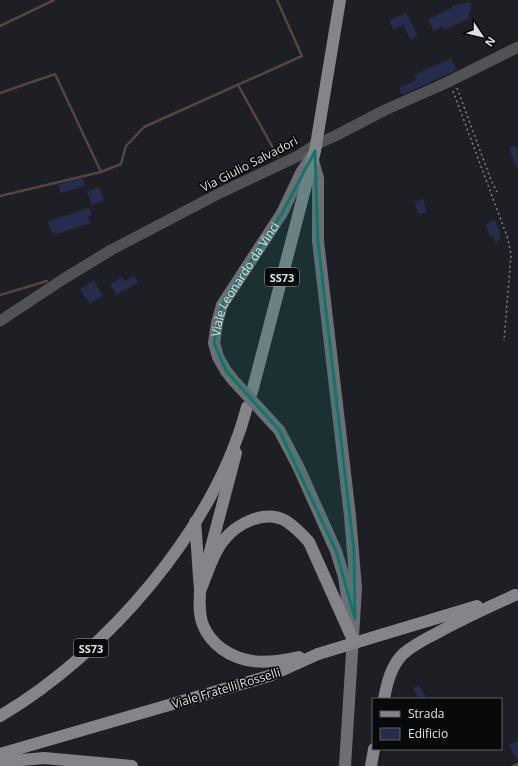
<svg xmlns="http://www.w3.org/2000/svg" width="518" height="766" viewBox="0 0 518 766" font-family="'Open Sans',sans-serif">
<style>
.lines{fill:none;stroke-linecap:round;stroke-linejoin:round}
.stream{stroke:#564444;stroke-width:2.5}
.building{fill:#262c4c}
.path{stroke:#7e8084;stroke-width:1.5;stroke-dasharray:2 3;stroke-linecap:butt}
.street{stroke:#515255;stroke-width:11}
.secondary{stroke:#6e6f73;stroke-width:12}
.primary{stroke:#83858b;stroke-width:12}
.secondary-bridge{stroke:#6e6f73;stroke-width:12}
.primary-bridge{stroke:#83858b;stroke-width:12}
.marked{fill:#0f766e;fill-opacity:0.2;stroke:#0f766e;stroke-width:3;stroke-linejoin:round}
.labels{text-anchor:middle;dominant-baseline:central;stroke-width:3.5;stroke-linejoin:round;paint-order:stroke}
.shield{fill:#08090b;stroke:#9ea0a3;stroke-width:1}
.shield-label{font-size:11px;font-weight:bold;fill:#dfe0e4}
.street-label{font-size:12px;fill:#dfe0e4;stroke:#08090b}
</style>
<rect width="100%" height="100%" fill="#1d1f24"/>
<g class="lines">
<g class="stream">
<path d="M0,26L54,0"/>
<path d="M238,85L278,157"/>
<path d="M0,93L55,74L101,172"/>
<path d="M0,196L101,172L121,164L126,146L144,127L302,56L277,0"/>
<path d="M0,295L47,281"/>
<path d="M513,766L518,764"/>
</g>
</g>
<g class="building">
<path d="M470,2L471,11H469V18L444,30L443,26L434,31L428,19L452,8V6Z"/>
<path d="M406,13L418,36L411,40L403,25L393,29L389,20Z"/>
<path d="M451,58L457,70L402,95L399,88L416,80L414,75Z"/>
<path d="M516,146L518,150L517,169L509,148Z"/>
<path d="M82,177L85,186L61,193L58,185Z"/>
<path d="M99,187L104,200L92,205L87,192Z"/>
<path d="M423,199L427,212L419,214L414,202Z"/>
<path d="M89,208L92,215L88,216L90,223L54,235L47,222Z"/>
<path d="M495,220L501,236L496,244L493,236L490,237L486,224Z"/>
<path d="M134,275L138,282L117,295L110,284L122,277L125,281Z"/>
<path d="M94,281L103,296L90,304L80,289Z"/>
<path d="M419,685L427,699H419L413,688Z"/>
<path d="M518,741V762L509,745Z"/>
</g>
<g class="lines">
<g class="path">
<path d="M457,88L491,180L497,192"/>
<path d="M453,91L508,239L511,255L504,341"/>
</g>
<path class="street" d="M0,321L65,278L111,250L220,193L298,156L317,144L335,136L385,110L446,83L518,47"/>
<g class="secondary">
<path d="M313,161L318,178V241L350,516L356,588L345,766"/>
<path id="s1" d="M233,380L226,371L218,357L214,343L217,323L222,305L282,213L301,173L312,156"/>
<path d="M279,430L298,466L336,551L344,577L348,603L353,614"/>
</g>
<g class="primary">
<path d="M252,392L315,151L340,0"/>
<path d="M195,522C197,544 198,567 200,589C200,602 198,613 203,625C207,635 214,643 222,649C246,666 271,663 299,657"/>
<path d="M208,559L236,453"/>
<path d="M200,591C207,575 212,555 223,541C237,523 265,509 286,521C295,527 302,534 309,542L353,640"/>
<path d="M384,634L477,606"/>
<path d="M384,699C387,683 391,666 403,654C413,645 425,639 437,633C462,619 489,607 515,595"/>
<path d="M0,716C107,653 215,528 247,407"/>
<path d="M0,754L269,676L318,654"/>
<path d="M0,762L44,758L132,766"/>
<path d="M371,766L374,749"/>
</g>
<path class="secondary-bridge" d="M233,380L279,430"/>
<path class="primary-bridge" d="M318,654L384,634"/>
</g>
<path class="marked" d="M315,151L318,241L354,551L355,619L336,551L279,430L226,371L214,343L222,305L282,213Z"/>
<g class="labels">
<g class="shield">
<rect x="265" y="268" width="34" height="18" rx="3"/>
<rect x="74" y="639" width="34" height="18" rx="3"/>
</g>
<g class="shield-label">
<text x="282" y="277">SS73</text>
<text x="91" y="648">SS73</text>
</g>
<g class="street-label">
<text transform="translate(249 164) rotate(-27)">Via Giulio Salvadori</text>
<text stroke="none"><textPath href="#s1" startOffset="114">Viale Leonardo da Vinci</textPath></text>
<text transform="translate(226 688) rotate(-17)">Viale Fratelli Rosselli</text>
</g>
</g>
<rect x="372" y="698" width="130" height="52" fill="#08090b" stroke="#5e5f62"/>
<rect x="380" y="711" width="20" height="6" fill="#83858b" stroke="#5e5f62"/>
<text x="408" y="718" font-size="12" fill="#dfe0e4">Strada</text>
<rect x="380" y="728" width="20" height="12" fill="#262c4c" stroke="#5e5f62"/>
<text x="408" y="738" font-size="12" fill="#dfe0e4">Edificio</text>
<g transform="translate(482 36) rotate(125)" stroke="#08090b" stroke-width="3" paint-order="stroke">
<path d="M0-3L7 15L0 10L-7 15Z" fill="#dfe0e4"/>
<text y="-6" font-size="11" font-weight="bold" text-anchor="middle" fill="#dfe0e4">N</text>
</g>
</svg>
